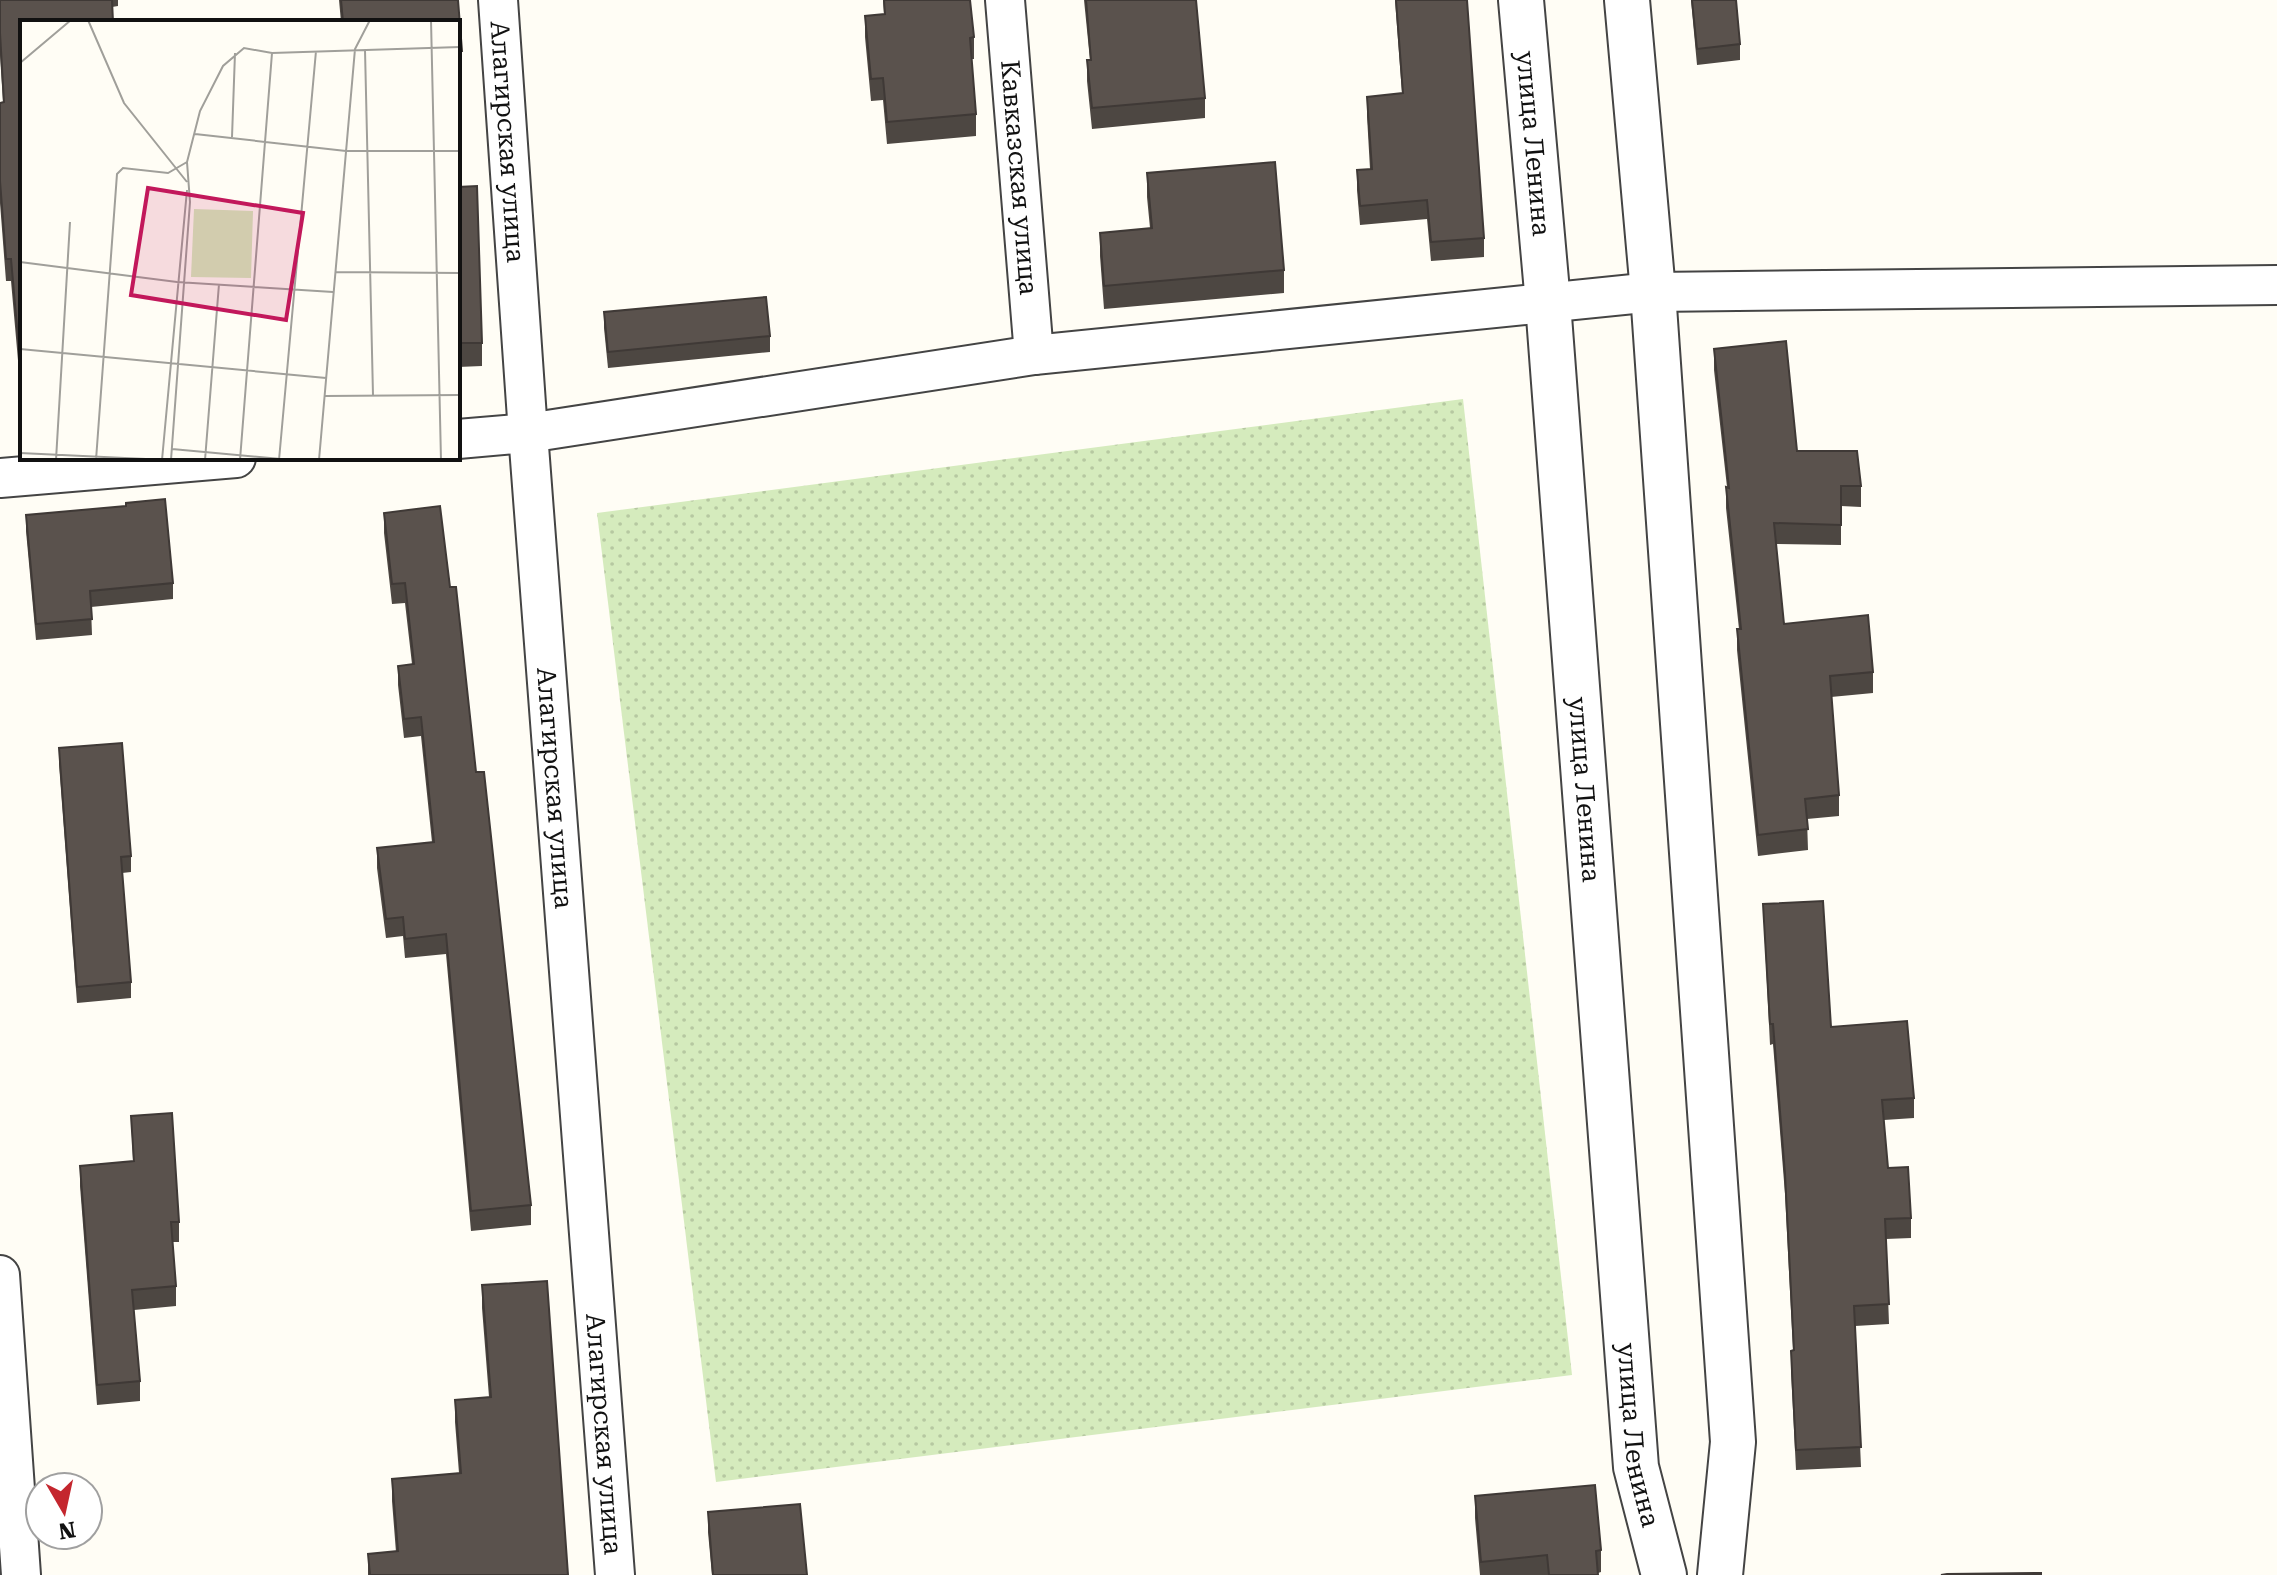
<svg xmlns="http://www.w3.org/2000/svg" width="2277" height="1575" viewBox="0 0 2277 1575" font-family="'Roboto Serif',serif">
<style>
.grass{fill:url(#grass-dots)}
.lines{fill:none;stroke-linecap:round;stroke-linejoin:round}
.minor-casing{stroke:#444;stroke-width:42}
.tertiary-casing{stroke:#444;stroke-width:48}
.minor{stroke:#fff;stroke-width:38}
.tertiary{stroke:#fff;stroke-width:44}
.wall{fill:#4d4742}
.building{fill:#5a524d;stroke:#3f3936;stroke-width:2}
.labels{text-anchor:middle;dominant-baseline:central;stroke-width:8;stroke-linejoin:round;paint-order:stroke}
.street-label{font-size:26px;fill:#111;stroke:#fff}
.inset-road{fill:none;stroke:#a09f9a;stroke-width:2}
.view{fill:#c2185b;fill-opacity:0.15;stroke:#c2185b;stroke-width:4}
.inset-edge{fill:none;stroke:#111;stroke-width:4}
</style>
<defs>
<pattern id="grass-dots" width="8" height="8" patternUnits="userSpaceOnUse" patternTransform="scale(2)"><rect width="8" height="8" fill="#d5ebbd"/><path d="M2 2h.1M6 6h.1" fill="none" stroke="#b6c8a1" stroke-width="1.8" stroke-linecap="round"/></pattern>
</defs>
<rect width="100%" height="100%" fill="#fffdf5"/>
<path class="grass" d="M1463,399L1572,1375L716,1482L597,513Z"/>
<g class="lines">
<g class="minor-casing">
<g id="minor">
<path id="s1" d="M498,0L528,433L615,1575"/>
<path id="s2" d="M1005,0L1034,355"/>
<path d="M458,439L528,433L1034,355L1653,292L2277,285"/>
<path d="M0,478L236,458"/>
<path d="M0,1275L21,1575"/>
</g>
</g>
<g class="tertiary-casing">
<g id="tertiary">
<path id="s3" d="M1521,0L1548,303L1636,1467L1664,1575"/>
<path d="M1627,0L1653,292L1733,1442L1720,1575"/>
</g>
</g>
<use href="#minor" class="minor"/>
<use href="#tertiary" class="tertiary"/>
</g>
<g class="wall">
<path d="M0,0H118V6L22,22V406L11,281H6L0,203V103L3,102L0,55Z"/>
<path d="M339,0H458L462,51V73H458V22H341Z"/>
<path d="M883,0H970L974,37V59H971L976,114V136L887,144L883,100L871,101L865,37V16L884,14Z"/>
<path d="M1084,0H1196L1205,98V118L1092,129L1087,81V60H1090Z"/>
<path d="M1395,0H1467L1484,238V257L1431,261L1427,219L1360,225L1357,190V170L1370,169L1367,116V97L1402,93Z"/>
<path d="M1691,0H1736L1740,44V60L1697,65Z"/>
<path d="M1147,173L1284,270V293L1104,309L1100,256V233L1150,228L1147,197Z"/>
<path d="M458,187L482,343V366L458,367Z"/>
<path d="M604,312L770,336V352L608,368L604,328Z"/>
<path d="M1714,349L1797,451L1861,486V507L1841,506V545L1776,544L1784,624L1873,672V693L1831,697L1839,795V816L1807,819L1808,850L1758,856L1737,650V629H1739L1726,508V487H1727L1714,370Z"/>
<path d="M384,513L450,587L476,772L531,1205V1225L471,1231L446,954L405,958L403,936L386,938L377,868V848L432,842L421,736L404,738L398,685V666L412,664L405,603L392,604L384,533Z"/>
<path d="M26,515L173,583V599L91,607L92,635L36,640L26,531Z"/>
<path d="M59,748L131,856V872L122,873L131,982V998L77,1003L59,764Z"/>
<path d="M1763,904L1831,1027L1914,1098V1118L1884,1120L1888,1168L1911,1218V1238L1886,1239L1889,1324L1855,1326L1861,1467L1796,1470L1791,1371V1351L1793,1350L1785,1194L1773,1044L1770,1045Z"/>
<path d="M131,1116L179,1222V1242H172L176,1286V1306L134,1310L140,1381V1401L97,1405L80,1186V1166L133,1161Z"/>
<path d="M482,1285L568,1575H368V1554L396,1552L392,1501V1479L459,1473L455,1422V1400L489,1397L482,1308Z"/>
<path d="M1475,1496L1601,1550V1572L1598,1573V1575H1480L1475,1518Z"/>
<path d="M708,1512L807,1575H712L708,1532Z"/>
</g>
<g class="building">
<path d="M0,0H112L113,22H22V384L11,259H6L0,181V103L4,102L0,33Z"/>
<path d="M341,0H458L462,51H458V22H343Z"/>
<path d="M884,0H970L974,37L970,38L976,114L887,122L883,78L871,79L865,16L885,14Z"/>
<path d="M1086,0H1196L1205,98L1092,108L1087,60H1091Z"/>
<path d="M1396,0H1467L1484,238L1431,242L1427,200L1360,206L1357,170L1372,169L1367,97L1403,93Z"/>
<path d="M1692,0H1736L1740,44L1697,49Z"/>
<path d="M1275,162L1284,270L1104,286L1100,233L1152,228L1147,173Z"/>
<path d="M477,186L482,343H458V187Z"/>
<path d="M766,297L770,336L608,352L604,312Z"/>
<path d="M1786,341L1797,451H1857L1861,486H1841V525L1774,523L1784,624L1868,615L1873,672L1830,676L1839,795L1805,799L1808,829L1758,835L1737,629H1741L1726,487L1729,488L1714,349Z"/>
<path d="M165,499L173,583L90,591L92,619L36,624L26,515L126,506V503Z"/>
<path d="M440,506L450,587H456L476,772H484L531,1205L471,1211L446,934L405,939L403,917L386,919L377,848L434,842L421,717L404,719L398,666L414,664L405,583L392,584L384,513Z"/>
<path d="M122,743L131,856L121,857L131,982L77,987L59,748Z"/>
<path d="M1823,901L1831,1027L1907,1021L1914,1098L1882,1100L1888,1168L1908,1167L1911,1218L1885,1219L1889,1304L1854,1306L1861,1447L1796,1450L1791,1351L1794,1350L1785,1174L1773,1024H1770L1763,904Z"/>
<path d="M172,1113L179,1222H171L176,1286L132,1290L140,1381L97,1385L80,1166L134,1161L131,1116Z"/>
<path d="M547,1281L568,1575H370L368,1554L398,1551L392,1479L461,1473L455,1400L491,1397L482,1285Z"/>
<path d="M1595,1485L1601,1550L1596,1551L1598,1575H1549L1547,1555L1481,1562L1475,1496Z"/>
<path d="M800,1504L807,1575H713L708,1512Z"/>
<path d="M2041,1573V1575H1941L1947,1574Z"/>
</g>
<g class="labels">
<g class="street-label">
<text stroke="none"><textPath href="#s1" startOffset="142">Алагирская улица</textPath></text>
<text stroke="none"><textPath href="#s3" startOffset="144">улица Ленина</textPath></text>
<text stroke="none"><textPath href="#s2" startOffset="178">Кавказская улица</textPath></text>
<text stroke="none"><textPath href="#s1" startOffset="790">Алагирская улица</textPath></text>
<text stroke="none"><textPath href="#s3" startOffset="792">улица Ленина</textPath></text>
<text stroke="none"><textPath href="#s1" startOffset="1438">Алагирская улица</textPath></text>
<text stroke="none"><textPath href="#s3" startOffset="1440">улица Ленина</textPath></text>
</g>
</g>
<g transform="translate(20 20)">
<rect width="440" height="440" fill="#fffdf5"/>
<path d="M174,189L233,191L231,258L171,257Z" fill="#d5ebbd"/>
<path class="inset-road" d="M68,0L104,83L167,162M411,0L421,440M345,30L353,375M0,43L51,0M175,114L326,131H440M212,117L215,33M0,242L157,262L313,272M315,252L440,253M0,329L306,358M305,376L440,375M152,429L261,439M0,433L147,440M36,440L50,202M76,440L97,154L103,148L148,153L167,142M142,440L167,170M151,440L170,182L167,142L180,91L203,46L224,28L252,33L440,27M185,440L199,264M220,440L252,33M259,440L296,31M299,440L335,29L350,0"/>
<path class="view" d="M128,168L283,193L266,300L111,275Z"/>
<rect width="440" height="440" class="inset-edge"/>
</g>
<g transform="translate(64 1511) rotate(171)"><circle r="38" fill="#ffffff" stroke="#a0a0a0" stroke-width="2"/>
<path d="M0-6L14 30L0 20L-14 30Z" fill="#c4262e"/>
<text y="-12" font-size="22" font-weight="bold" text-anchor="middle" fill="#111111">N</text>
</g>
</svg>
